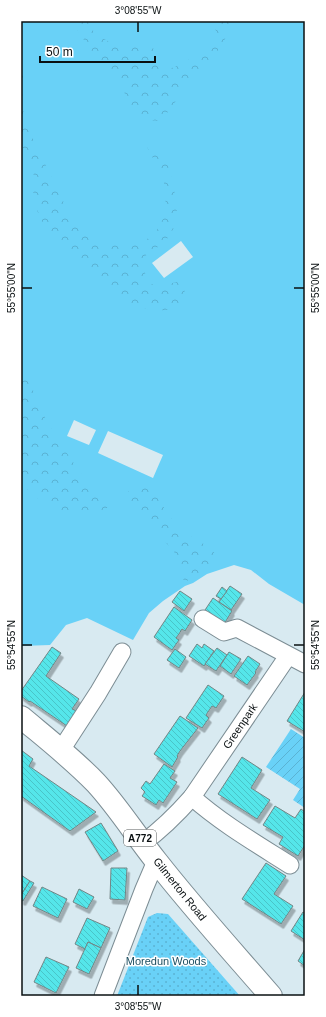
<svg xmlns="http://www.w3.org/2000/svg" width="326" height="1017" viewBox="0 0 326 1017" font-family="Arial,sans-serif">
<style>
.grass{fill:#69d1f7;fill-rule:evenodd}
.forest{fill:url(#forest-crowns)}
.park{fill:url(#park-dots)}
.garden{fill:url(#garden-furrows)}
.building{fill:url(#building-back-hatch);stroke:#728585;filter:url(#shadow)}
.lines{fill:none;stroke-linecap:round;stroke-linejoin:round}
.minor-casing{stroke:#7c8d94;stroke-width:19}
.major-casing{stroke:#7c8d94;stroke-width:24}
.minor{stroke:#fff;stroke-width:17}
.major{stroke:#fff;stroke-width:22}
.ticks{fill:none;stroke:#0a1012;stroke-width:1.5}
.labels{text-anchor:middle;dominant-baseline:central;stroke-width:3;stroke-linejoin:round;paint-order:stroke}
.shield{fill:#fff;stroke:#545859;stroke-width:1}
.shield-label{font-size:10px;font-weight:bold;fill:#0a1012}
.street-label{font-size:11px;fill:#0a1012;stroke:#fff}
.park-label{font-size:11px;fill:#1d4f61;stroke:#fff}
.neatline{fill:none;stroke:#0a1012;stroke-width:1.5}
.ticks-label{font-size:10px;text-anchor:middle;fill:#0a1012}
</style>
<defs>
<pattern id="forest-crowns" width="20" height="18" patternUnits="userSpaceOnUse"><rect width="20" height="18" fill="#69d1f7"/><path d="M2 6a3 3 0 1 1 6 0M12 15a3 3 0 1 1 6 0" fill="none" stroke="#5ab2d3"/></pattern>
<pattern id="park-dots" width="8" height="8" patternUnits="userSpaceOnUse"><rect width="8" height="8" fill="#69d1f7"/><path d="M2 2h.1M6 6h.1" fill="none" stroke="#5ab2d3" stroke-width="1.8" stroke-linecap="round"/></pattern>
<pattern id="garden-furrows" width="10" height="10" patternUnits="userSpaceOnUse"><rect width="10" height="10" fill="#69d1f7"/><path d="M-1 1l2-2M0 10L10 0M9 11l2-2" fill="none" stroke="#5ab2d3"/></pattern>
<pattern id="building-back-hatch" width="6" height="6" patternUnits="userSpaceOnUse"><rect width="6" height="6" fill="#54e6ea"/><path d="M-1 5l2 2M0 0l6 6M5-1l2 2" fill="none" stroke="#48c4c8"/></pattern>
<filter id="shadow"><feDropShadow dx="2.5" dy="4.5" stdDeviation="0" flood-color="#0004"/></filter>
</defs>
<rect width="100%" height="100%" fill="#d8eaf1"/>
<path class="grass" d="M21,21H305V605L269,584L251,570L234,565L207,574L193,583L185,586L163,601L149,613L133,640L87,618L66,625L50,645L21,646ZM181,241L193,257L164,278L152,263ZM74,420L96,430L89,445L67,436ZM108,431L163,455L153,478L98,453Z"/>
<g class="forest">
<path d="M74,21H87L94,32L109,42L132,46L147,44L152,46L161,64L173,68L188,60L218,36L212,21H234L221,47L182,93L161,121L146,120L134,112L122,88L105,65L90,49L76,28Z"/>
<path d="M21,75H23L22,90L24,120L64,203L78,228L92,238L105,244L122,246L143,243L157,230L164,217L166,196L163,177L148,149L146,141C152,142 155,143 159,147C169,158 180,207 176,221C175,226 170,236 166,240C162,245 150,252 144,257L143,266L148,283L159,286L177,282L184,283L185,296L175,309L154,311L134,305L86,269L46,231L33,201L34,178L33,169L21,144Z"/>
<path d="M21,365L40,405L46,420L64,449L82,475L109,503L105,513C94,514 65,513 55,508C42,503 29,493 21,482Z"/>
<path d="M137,487H144L153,489C163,506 171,523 189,535C200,543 218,548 218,564C213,568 208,570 202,572C196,575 191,580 184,582C182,576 183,569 181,563C175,548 142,519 129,507L128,491Z"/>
</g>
<path class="park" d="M157,913L168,914L240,996H117L148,917Z"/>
<path class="garden" d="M291,729L305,738V808L293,800L300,789L266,767Z"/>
<g class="building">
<path d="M230,586L242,594L231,610L219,602Z"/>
<path d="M222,587L227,591L221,599L216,596Z"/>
<path d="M180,591L192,599L184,611L172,602Z"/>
<path d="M213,598L232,611L224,624L205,610Z"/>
<path d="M174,607L192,620L185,631L182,629L179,634L176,638L179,640L172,650L154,637Z"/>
<path d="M197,644L202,648L204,644L214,651L204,666L189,656Z"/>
<path d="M52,647L61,653L46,676L79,699L72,709L77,711L67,726L30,701L29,702L21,696V691Z"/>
<path d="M217,648L227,655L216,671L205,664Z"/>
<path d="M175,649L186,657L179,668L167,660Z"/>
<path d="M229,652L241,659L231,674L220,666Z"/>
<path d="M248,656L260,664L255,672L256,673L247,685L234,676Z"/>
<path d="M208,685L224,696L216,708L212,706L206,715L209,718L202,728L186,718Z"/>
<path d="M305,692V732L287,721Z"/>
<path d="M180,716L198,728L180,751L177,756L178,757L172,767L154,754Z"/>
<path d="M21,750L33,759L29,766L96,812L70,831L21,796Z"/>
<path d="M242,757L262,770L251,788L270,800L257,819L218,794Z"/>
<path d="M164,764L175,771L170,778L177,782L163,803L159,800L156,805L142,796L145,792L141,788L146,781L150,784Z"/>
<path d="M275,806L295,818L301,809L305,812V845L298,856L279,844L283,837L263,825Z"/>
<path d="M101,823L118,851L103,861L85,832Z"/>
<path d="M266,863L286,876L274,894L293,906L281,924L242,899Z"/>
<path d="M111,868H127L125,900L110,899Z"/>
<path d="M21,875L30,881L21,895Z"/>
<path d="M30,881L34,883L23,901L21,900V895Z"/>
<path d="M42,887L67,899L58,918L33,906Z"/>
<path d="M79,889L94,897L87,909L73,902Z"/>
<path d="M303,912L305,913V940L291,931Z"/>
<path d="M87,918L110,928L101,948L88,942L85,949L75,944Z"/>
<path d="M88,942L101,948L89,974L76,968Z"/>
<path d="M305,949V966L298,961Z"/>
<path d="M46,957L69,967L56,993L34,982Z"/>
</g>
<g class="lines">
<g class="minor-casing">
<g id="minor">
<path d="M203,619L224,632L237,628L305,664"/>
<path d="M61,750L98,693L122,652"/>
<path d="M192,797C221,823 257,844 290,865"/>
<path d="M143,843C162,829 177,814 192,797L288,656"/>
<path d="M103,996L144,889L156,861"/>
</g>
</g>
<g class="major-casing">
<path id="major" d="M21,717C46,738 73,759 96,783C119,808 136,836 157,862C193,908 233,952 271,996"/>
</g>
<use href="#minor" class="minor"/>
<use href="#major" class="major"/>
</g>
<path class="ticks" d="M138,22V32M22,288H32M294,288H304M22,645H32M294,645H304M138,985V995"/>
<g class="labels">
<rect class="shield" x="124" y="830" width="32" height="16" rx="3"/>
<g class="shield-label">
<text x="140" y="838">A772</text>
</g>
<g class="street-label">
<text transform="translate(240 726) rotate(-56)">Greenpark</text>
<text transform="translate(180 889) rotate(51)">Gilmerton Road</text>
</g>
<g class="park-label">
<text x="166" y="961">Moredun Woods</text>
</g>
</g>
<rect width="326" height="1017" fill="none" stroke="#ffffff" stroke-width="44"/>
<path d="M40 56v6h115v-6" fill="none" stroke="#0a1012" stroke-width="2"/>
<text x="46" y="56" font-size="12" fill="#0a1012" stroke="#ffffff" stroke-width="3" paint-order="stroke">50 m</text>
<rect x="22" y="22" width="282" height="973" class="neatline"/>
<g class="ticks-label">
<text x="138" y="14">3°08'55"W</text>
<text transform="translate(11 288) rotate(-90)" y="4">55°55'00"N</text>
<text transform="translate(315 288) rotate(-90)" y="4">55°55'00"N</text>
<text transform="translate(11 645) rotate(-90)" y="4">55°54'55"N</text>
<text transform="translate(315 645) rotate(-90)" y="4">55°54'55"N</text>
<text x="138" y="1010">3°08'55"W</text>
</g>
</svg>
